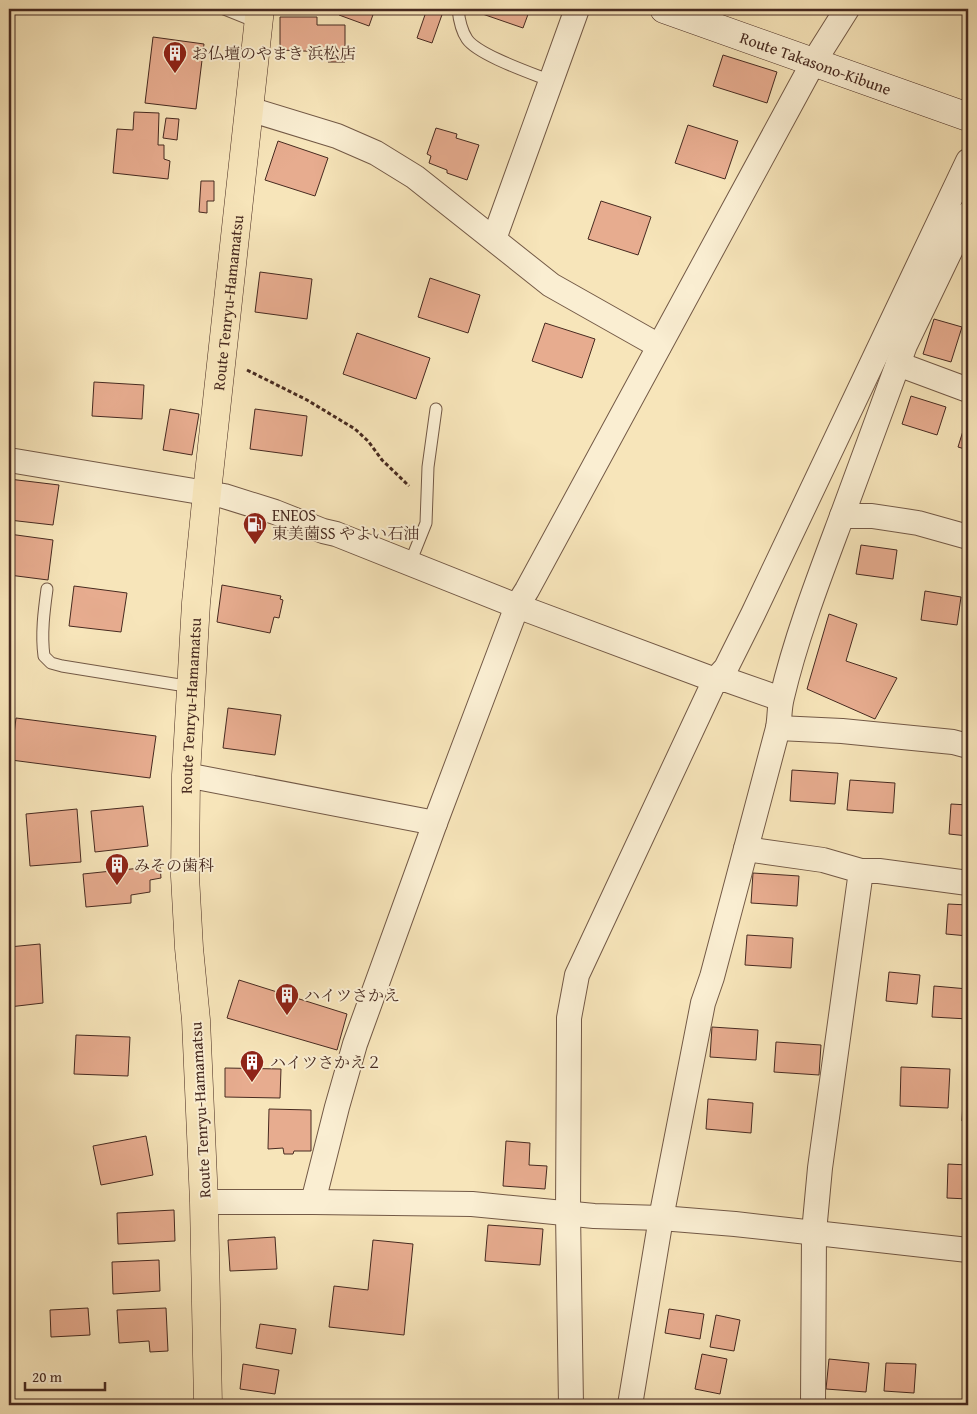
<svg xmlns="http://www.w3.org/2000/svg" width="977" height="1414" viewBox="0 0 977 1414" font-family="'Gentium Book Plus','Noto Serif JP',serif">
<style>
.building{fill:#e7ac8f;stroke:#472a20}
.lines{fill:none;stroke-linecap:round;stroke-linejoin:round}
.lane-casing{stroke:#735946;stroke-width:13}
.street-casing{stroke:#735946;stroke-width:26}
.secondary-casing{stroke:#472a20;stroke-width:29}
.primary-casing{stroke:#472a20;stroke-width:29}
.path{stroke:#472a20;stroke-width:3;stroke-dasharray:4 2.5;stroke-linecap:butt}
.lane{stroke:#faeed2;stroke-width:11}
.street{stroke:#faeed2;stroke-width:24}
.secondary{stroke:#faeed2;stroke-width:28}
.primary{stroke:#f7e5ba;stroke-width:28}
.labels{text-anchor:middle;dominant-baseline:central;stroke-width:4;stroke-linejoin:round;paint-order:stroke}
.poi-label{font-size:16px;fill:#472a20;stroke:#faeed2;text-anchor:start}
.street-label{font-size:16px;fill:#472a20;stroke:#faeed2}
</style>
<rect width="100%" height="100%" fill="#f7e5ba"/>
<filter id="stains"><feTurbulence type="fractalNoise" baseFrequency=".004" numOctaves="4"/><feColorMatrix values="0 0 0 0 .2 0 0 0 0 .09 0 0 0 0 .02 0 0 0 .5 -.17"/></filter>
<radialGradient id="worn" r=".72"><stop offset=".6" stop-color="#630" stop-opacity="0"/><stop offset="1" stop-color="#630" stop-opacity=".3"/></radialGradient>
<g class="building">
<path d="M342,9H375L369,26L339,15Z"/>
<path d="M427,9H444L432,43L417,38Z"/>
<path d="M468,9H530L523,28Z"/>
<path d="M280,17H317V25H345V62H328L327,52L280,50Z"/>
<path d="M153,37L204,44L196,109L145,103Z"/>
<path d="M723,55L777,72L767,103L713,86Z"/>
<path d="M134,112L159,113L158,145H164V159L170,161L168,179L113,173L117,129L133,130Z"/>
<path d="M166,118L179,119L177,140L163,138Z"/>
<path d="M688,125L738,141L725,179L675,163Z"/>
<path d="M436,128L457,134L456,138L479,145L467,180L447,173V170L429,163L431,156L427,154Z"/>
<path d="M278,141L328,158L315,196L265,180Z"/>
<path d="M201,181H214V201H207V213L199,212Z"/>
<path d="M601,201L651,217L638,255L588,239Z"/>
<path d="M260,272L312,279L307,319L255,312Z"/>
<path d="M430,278L480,295L468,333L418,317Z"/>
<path d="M934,319L962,327L951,362L923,354Z"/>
<path d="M545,323L595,339L582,378L532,361Z"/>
<path d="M357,333L430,358L416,399L343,374Z"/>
<path d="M968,354V369L964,368Z"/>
<path d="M94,382L144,385L142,419L92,416Z"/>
<path d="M911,396L946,407L937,435L902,424Z"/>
<path d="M170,409L199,414L192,455L163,450Z"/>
<path d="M255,409L307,416L302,456L250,449Z"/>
<path d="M967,418L968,419V450L958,447Z"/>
<path d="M9,479L59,485L53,525L9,520Z"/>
<path d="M9,534L53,540L48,580L9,575Z"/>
<path d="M861,545L897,550L893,579L856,574Z"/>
<path d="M222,585L281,596L280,599L283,600L279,618L274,617L270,633L217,622Z"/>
<path d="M74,586L127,593L121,632L69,626Z"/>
<path d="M925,591L961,597L957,625L921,620Z"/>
<path d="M829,614L857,624L846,661L897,678L875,719L807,689Z"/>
<path d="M228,708L281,715L275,755L223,748Z"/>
<path d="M16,718L156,736L150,778L11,760Z"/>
<path d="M792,770L838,773L835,804L790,801Z"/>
<path d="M850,780L895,783L893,813L847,810Z"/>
<path d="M951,804L968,805V836L949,834Z"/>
<path d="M143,806L148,846L95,852L91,811Z"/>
<path d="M77,809L81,862L30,866L26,814Z"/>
<path d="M160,866L161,878L150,880V892L131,895V903L86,907L83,874Z"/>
<path d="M753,873L799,876L797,906L751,903Z"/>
<path d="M948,904L968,905V936L946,934Z"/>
<path d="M747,935L793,938L791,968L745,965Z"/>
<path d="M40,944L43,1003L9,1007V947Z"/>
<path d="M889,972L920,975L917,1004L886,1001Z"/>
<path d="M239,980L347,1014L337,1050L227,1018Z"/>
<path d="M934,986L968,989V1019L932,1017Z"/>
<path d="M712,1027L758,1030L756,1060L710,1057Z"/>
<path d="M76,1035L130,1037L128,1076L74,1074Z"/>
<path d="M776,1042L821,1045L819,1075L774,1072Z"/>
<path d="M901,1067L950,1069L948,1108L900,1106Z"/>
<path d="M225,1068L281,1069L280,1098L225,1097Z"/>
<path d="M964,1081H968V1121H962Z"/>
<path d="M708,1099L753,1103L751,1133L706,1129Z"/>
<path d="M269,1109L311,1110V1151H294L293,1154H284L283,1148L268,1149Z"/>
<path d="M146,1136L153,1175L101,1185L93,1146Z"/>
<path d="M506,1141L530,1143L529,1165L547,1166L545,1189L503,1186Z"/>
<path d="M948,1164L968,1165V1199L947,1198Z"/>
<path d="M174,1210L175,1241L118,1244L117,1213Z"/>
<path d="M488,1225L543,1229L540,1265L485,1261Z"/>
<path d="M275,1237L277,1269L230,1271L228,1240Z"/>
<path d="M373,1240L413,1244L404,1335L329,1327L334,1286L368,1290Z"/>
<path d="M159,1260L160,1291L113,1294L112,1262Z"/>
<path d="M88,1308L90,1335L51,1337L50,1310Z"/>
<path d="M166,1308L168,1351L150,1352L149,1341L119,1343L117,1310Z"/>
<path d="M669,1309L704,1314L700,1339L665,1333Z"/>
<path d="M716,1315L740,1320L734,1351L710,1347Z"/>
<path d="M260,1324L296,1329L292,1354L256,1348Z"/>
<path d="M702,1354L727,1359L720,1394L695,1389Z"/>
<path d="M829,1359L869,1363L866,1392L826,1389Z"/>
<path d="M886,1363L916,1364L914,1393L884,1391Z"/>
<path d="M243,1364L279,1370L275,1394L240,1389Z"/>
</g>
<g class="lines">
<g class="lane-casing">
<g id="lane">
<path d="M224,9L259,23"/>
<path d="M458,9C459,19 461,30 467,39C478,55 531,73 551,81"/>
<path d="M410,563L426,523L428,467L436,409"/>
<path d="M47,589C44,611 41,634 44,656L51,663L62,666L192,687"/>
</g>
</g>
<g class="street-casing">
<g id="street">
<path d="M249,109L337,136L376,153L415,177L551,285L659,346"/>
<path d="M968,214L905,345L842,516H872L918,523L968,537"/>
<path d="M494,239L577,9"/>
<path d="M898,364L968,390"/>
<path d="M9,460L224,496L275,512L323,531L336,534L517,606L715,680H727L781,699"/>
<path d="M778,728L842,731L953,742L968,746"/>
<path d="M186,775L435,823"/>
<path d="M746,849L823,860L861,871L820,1168L814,1232L813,1405"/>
<path d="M861,871H879L968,883"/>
<path d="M204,1202H313L337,1107L355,1044L435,823L517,606L527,590L813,63L847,9"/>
<path d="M313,1202L472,1204L594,1216L661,1218L735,1224L968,1250"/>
<path d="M571,1405L568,1213L569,1029V1018L577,975L715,680L726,668L753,614L968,161"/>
<path d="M630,1405L661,1218L703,1003L712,977L778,728C780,717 779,708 782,697C796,637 820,575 842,516"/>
</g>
</g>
<g class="secondary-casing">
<g id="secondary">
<path id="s1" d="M664,9L968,117"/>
</g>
</g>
<g class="primary-casing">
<g id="primary">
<path id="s2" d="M208,1405L204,1202L196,1020L189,948L185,876L186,775L196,603L207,492L260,9"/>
</g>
</g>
<path class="path" d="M247,370L307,400L355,429L368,441L382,460L409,486"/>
<use href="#lane" class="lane"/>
<use href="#street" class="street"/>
<use href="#secondary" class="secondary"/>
<use href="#primary" class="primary"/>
</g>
<defs>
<g id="building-pin" transform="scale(1.25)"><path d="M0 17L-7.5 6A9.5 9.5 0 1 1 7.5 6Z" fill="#8f2418" stroke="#faeed2"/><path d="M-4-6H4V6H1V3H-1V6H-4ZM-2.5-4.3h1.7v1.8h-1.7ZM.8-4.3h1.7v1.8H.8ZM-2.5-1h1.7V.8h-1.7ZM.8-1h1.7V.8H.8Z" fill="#fff"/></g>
<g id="fuel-pin" transform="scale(1.25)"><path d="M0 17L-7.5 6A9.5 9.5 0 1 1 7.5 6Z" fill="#8f2418" stroke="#faeed2"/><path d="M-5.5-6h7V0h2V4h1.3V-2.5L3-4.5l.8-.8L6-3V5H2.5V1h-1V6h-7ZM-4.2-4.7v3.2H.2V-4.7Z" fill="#fff"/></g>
</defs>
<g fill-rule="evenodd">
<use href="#building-pin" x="175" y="53"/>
<use href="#fuel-pin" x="255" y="524"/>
<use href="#building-pin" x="117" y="865"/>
<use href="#building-pin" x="287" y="995"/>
<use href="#building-pin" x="252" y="1062"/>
</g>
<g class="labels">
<g class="poi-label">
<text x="192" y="53">お仏壇のやまき 浜松店</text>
<text x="272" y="515">ENEOS<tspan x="272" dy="18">東美薗SS やよい石油</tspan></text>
<text x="134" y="865">みその歯科</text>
<text x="304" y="995">ハイツさかえ</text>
<text x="270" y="1062">ハイツさかえ２</text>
</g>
<g class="street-label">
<text stroke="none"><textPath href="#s1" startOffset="161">Route Takasono-Kibune</textPath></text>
<text stroke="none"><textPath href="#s2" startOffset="1105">Route Tenryu-Hamamatsu</textPath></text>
<text stroke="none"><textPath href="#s2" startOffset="700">Route Tenryu-Hamamatsu</textPath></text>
<text transform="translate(200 1110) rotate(-93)">Route Tenryu-Hamamatsu</text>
</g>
</g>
<rect width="977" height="1414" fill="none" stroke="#f7e5ba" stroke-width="30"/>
<rect x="10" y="10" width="957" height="1394" fill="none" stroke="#472a20" stroke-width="2.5"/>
<rect x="15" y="15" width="947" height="1384" fill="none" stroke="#472a20"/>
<path d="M25 1382v8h80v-8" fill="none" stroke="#472a20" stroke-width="2.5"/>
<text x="32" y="1382" font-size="15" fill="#472a20" stroke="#faeed2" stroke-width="4" paint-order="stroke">20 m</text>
<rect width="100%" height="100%" filter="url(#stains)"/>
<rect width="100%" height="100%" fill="url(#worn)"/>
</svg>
